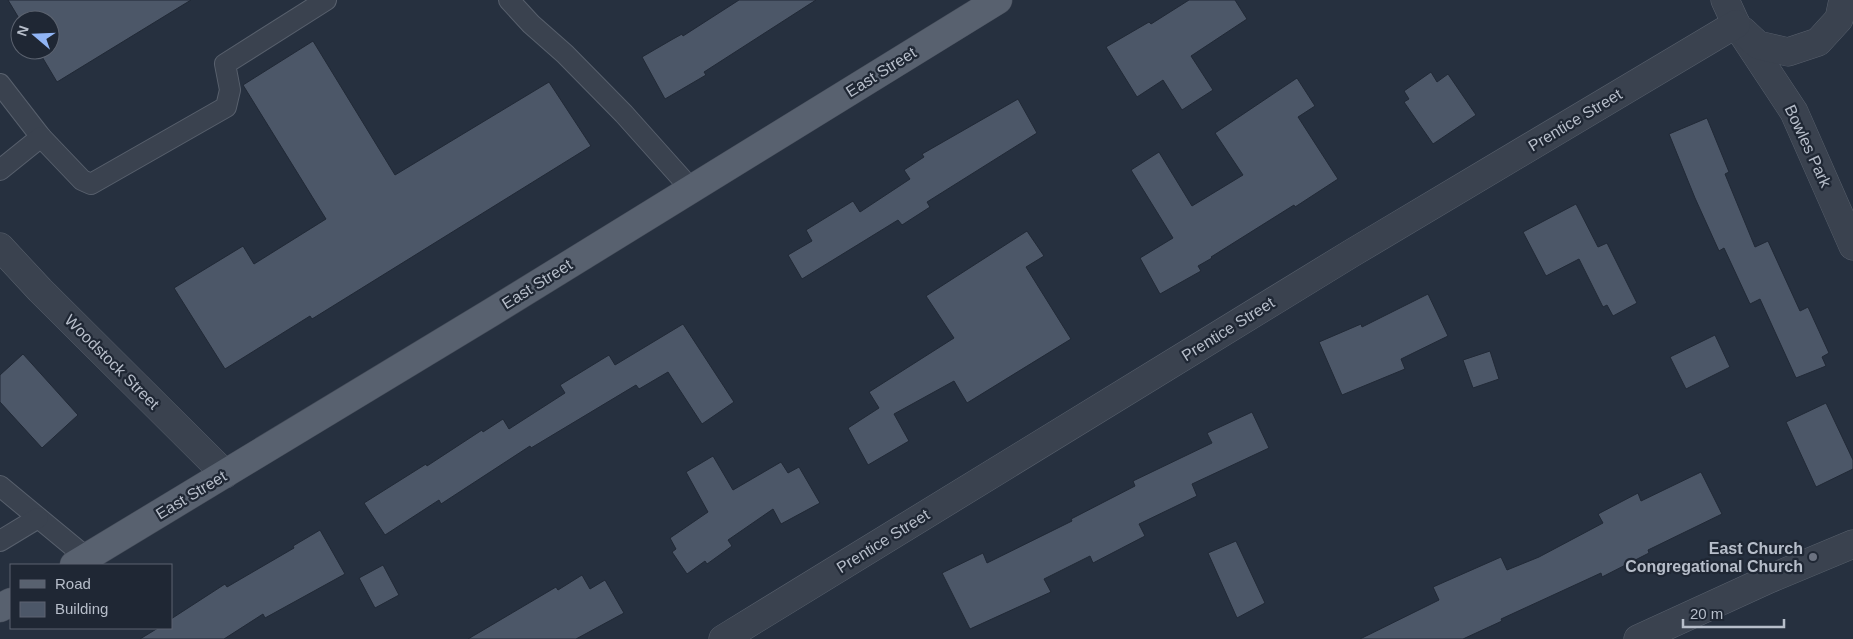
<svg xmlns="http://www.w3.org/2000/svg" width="1853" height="639" viewBox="0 0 1853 639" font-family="Arial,sans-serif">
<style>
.building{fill:#4c5768;stroke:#212936}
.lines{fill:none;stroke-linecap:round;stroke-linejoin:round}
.lane-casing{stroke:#58606d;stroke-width:22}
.street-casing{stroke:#58606d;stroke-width:29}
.primary-casing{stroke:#444b58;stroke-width:29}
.lane{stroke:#3a424f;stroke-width:20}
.street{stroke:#3a424f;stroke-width:28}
.primary{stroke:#58616f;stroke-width:28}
.worship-dot{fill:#6b7280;stroke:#1f2734;stroke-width:2}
.labels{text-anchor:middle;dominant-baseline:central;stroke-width:4.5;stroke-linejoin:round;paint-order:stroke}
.street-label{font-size:16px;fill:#b7beca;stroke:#1f2734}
.poi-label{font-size:16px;font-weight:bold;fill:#b7beca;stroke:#1f2734;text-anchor:end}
</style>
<rect width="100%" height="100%" fill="#26303f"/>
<g class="building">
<path d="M8,0H191L57,82L38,50H50V20H20Z"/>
<path d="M739,0H816L704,72L706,75L665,99L642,57L673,39L682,34L683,36Z"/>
<path d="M1189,0H1235L1247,19L1191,56L1213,90L1182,110L1163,80L1137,97L1106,47L1149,22L1151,24Z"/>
<path d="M313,41L395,175L549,82L591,146L312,319L310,316L225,369L174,288L243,246L254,264L326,219L243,85Z"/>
<path d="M1431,72L1437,82L1448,74L1476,115L1433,144L1404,102L1409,99L1404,91Z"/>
<path d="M1297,78L1315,106L1298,117L1338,179L1295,207L1294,205L1211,257L1212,258L1198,266L1201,271L1160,294L1140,258L1173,238L1131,170L1159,152L1192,206L1243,175L1215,133Z"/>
<path d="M1018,99L1037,133L927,202L930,207L902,225L898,220L802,279L788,255L812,241L806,230L853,201L860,212L910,179L904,170L924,157L922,154Z"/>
<path d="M1707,118L1729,172L1725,174L1755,247L1768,241L1800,311L1808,307L1829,353L1822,357L1826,366L1796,378L1760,299L1750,304L1724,248L1719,251L1695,198L1669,134Z"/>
<path d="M1576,204L1598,247L1607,243L1637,303L1613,316L1607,305L1603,307L1579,259L1546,276L1523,232Z"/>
<path d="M1027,231L1044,256L1026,267L1071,339L967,403L954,381L894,414L909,441L868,465L848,428L879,408L869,392L954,338L926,296Z"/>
<path d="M1428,294L1448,336L1401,359L1405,369L1342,395L1319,342L1361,324L1362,327Z"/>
<path d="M683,324L734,402L702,424L668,372L639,389L636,385L531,448L530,446L441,504L439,500L385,535L364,503L426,464L427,466L482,430L483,432L503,419L509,429L565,393L560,385L609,355L615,365Z"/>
<path d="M1715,335L1730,367L1686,389L1670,357Z"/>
<path d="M1490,351L1499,379L1473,388L1463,360Z"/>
<path d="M23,354L78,415L42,448L0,402V375Z"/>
<path d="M1826,403L1853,460V469L1816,487L1786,422Z"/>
<path d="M1252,412L1269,448L1192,484L1197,496L1139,524L1145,536L1093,563L1090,556L1044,579L1051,592L970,629L942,573L983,553L987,563L1072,521L1071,519L1135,486L1133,481L1212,443L1207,433Z"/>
<path d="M713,456L733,490L781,462L788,473L799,467L820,503L781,524L773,509L728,540L732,546L707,564L705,561L687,574L672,552L676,549L670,538L708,512L686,472Z"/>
<path d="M1701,472L1722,514L1648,550L1649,553L1602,577L1601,573L1501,619L1502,621L1463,639H1360L1439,600L1433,587L1501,557L1507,570L1539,557L1603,523L1598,514L1638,493L1641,501Z"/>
<path d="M320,530L345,574L265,618L263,614L224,639H140L158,628H171V619L225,584L227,587L294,548L293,546Z"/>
<path d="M1236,541L1265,603L1237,618L1208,553Z"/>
<path d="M383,565L399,595L375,608L359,578Z"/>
<path d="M582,575L590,589L605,580L624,613L576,639H468L556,587L558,590Z"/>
</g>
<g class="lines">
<g class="lane-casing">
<g id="lane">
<path d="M509,0L531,24L565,54L624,114L691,189"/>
<path d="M0,84L41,137"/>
<path d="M0,170L41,137L82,180L91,184L226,107L230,90L225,64L326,0"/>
<path d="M0,486L87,558"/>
<path d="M0,541L38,518"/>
</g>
</g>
<g class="street-casing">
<g id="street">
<path d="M1725,0L1736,24L1794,112L1853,246"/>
<path d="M1743,31L1758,45L1788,52L1818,42L1839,19L1843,0"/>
<path d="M0,247L40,290L225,474"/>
<path d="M723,639L1352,253L1736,24"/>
<path d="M1638,639L1769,579L1853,544"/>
</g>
</g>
<g class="primary-casing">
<g id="primary">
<path d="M74,565L492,312L998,0"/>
<path d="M0,608L11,602"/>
</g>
</g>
<use href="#lane" class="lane"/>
<use href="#street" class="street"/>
<use href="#primary" class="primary"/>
</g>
<circle class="worship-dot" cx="1813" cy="557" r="5"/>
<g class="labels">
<g class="street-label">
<text transform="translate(881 72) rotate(-32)">East Street</text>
<text transform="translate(1575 120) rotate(-31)">Prentice Street</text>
<text transform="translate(1808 146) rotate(65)">Bowles Park</text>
<text transform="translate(537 284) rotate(-32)">East Street</text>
<text transform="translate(1228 329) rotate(-32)">Prentice Street</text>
<text transform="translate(112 362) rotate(45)">Woodstock Street</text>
<text transform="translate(191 495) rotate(-31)">East Street</text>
<text transform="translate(883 541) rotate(-32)">Prentice Street</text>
</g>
<g class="poi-label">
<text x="1803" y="548">East Church<tspan x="1803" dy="18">Congregational Church</tspan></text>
</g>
</g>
<rect x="10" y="564" width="162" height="65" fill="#1f2734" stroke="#5c6370"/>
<rect x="20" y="580" width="25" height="8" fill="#58616f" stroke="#5c6370"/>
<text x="55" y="589" font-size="15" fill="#b7beca">Road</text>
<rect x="20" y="602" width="25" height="15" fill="#4c5768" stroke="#5c6370"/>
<text x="55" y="614" font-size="15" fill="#b7beca">Building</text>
<g transform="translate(35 35) rotate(289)"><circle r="24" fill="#1f2734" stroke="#5c6370"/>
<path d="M0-4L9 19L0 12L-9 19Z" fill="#91b5f5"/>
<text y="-8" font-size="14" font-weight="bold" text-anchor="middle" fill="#b7beca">N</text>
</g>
<path d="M1683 619v8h101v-8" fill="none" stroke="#b7beca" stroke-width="2.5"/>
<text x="1690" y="619" font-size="15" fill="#b7beca" stroke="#1f2734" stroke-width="4" paint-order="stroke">20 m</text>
</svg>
